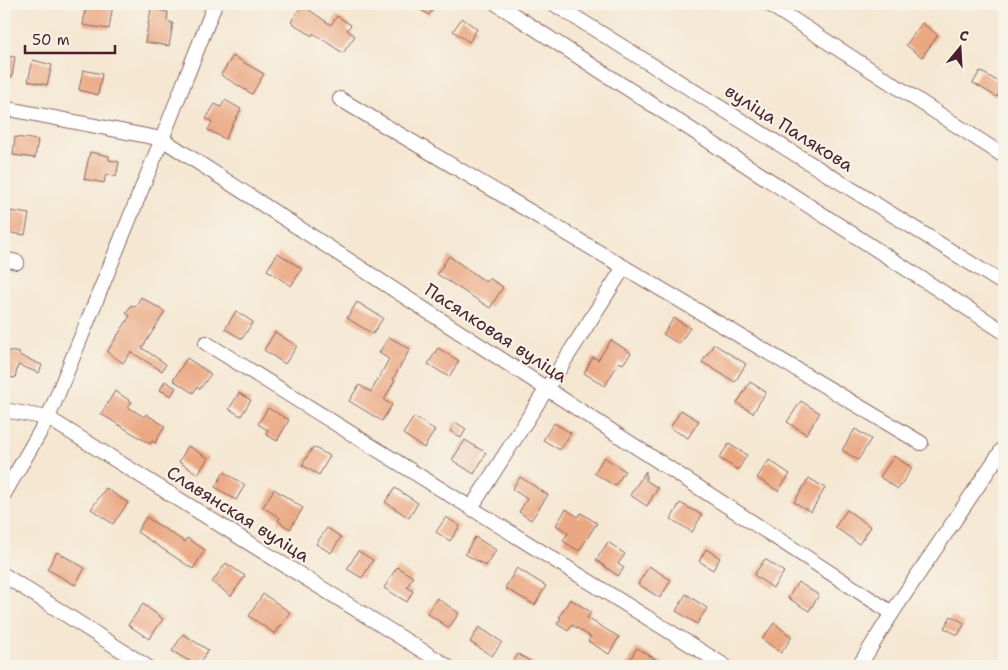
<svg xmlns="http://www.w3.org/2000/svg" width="1008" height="670" viewBox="0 0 1008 670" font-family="'Shantell Sans',sans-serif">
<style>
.building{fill:#eba782}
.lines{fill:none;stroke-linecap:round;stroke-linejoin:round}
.minor-casing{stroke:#866565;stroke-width:16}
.minor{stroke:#fff;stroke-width:14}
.labels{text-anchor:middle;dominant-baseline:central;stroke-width:4.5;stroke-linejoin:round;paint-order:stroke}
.street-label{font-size:18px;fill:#4a1f2b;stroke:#f7f3e8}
</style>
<rect width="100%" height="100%" fill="#f7f3e8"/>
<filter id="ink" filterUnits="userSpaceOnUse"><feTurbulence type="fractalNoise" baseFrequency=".02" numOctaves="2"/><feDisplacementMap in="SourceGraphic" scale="10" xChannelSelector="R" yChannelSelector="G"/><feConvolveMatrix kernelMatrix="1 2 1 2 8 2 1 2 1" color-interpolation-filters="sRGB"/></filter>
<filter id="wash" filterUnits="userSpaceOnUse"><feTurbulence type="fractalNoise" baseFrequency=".0096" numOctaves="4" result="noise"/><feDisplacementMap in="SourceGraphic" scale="20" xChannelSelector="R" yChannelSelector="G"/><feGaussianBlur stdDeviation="1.12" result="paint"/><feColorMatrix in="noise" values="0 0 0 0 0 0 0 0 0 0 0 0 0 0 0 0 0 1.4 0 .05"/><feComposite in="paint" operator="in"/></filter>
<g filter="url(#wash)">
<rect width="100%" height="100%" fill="#f5e7d1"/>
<g id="blocks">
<g class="building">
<path d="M86,4H113L109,29L83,25Z"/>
<path d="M411,4H437L429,15Z"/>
<path d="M302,5L331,25L337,16L351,25L347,30L355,36L343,53L313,33L312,36L291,22Z"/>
<path d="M151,9L168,12L167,21L173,23L169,46L145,42Z"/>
<path d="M462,18L477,29L469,42L453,31Z"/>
<path d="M922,23L938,35L922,57L906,45Z"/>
<path d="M4,56L15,57L12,77L4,76Z"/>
<path d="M233,56L264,74L252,94L221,75Z"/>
<path d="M33,60L52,65L47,85L28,81Z"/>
<path d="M83,70L102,74L98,95L79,90Z"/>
<path d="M980,71L1004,85L997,97L973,83Z"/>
<path d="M225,100L241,109L225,139L208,130L212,122L206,119L215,104L221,107Z"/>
<path d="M15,137L38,140L35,158L13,155Z"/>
<path d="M90,152L109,156V160L119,162L116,177L106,174L104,183L84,179Z"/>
<path d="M4,210L29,214L25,235L4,232Z"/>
<path d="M278,253L302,269L291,286L267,270Z"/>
<path d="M449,256L486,282L489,278L503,287L490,308L437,274Z"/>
<path d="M141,297L165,312L142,348L166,364L162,371L131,352L123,363L107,352L130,316L126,313L131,305L135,307Z"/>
<path d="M357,302L383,318L373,334L347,318Z"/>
<path d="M236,311L253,322L242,339L225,329Z"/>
<path d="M674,318L690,328L679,344L663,334Z"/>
<path d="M275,332L297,346L285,364L264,350Z"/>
<path d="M389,337L410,349L393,379L395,380L384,400L392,405L382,421L349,401L359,385L371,392L389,359L379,353Z"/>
<path d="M611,340L631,353L623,364L619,362L605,386L584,373L593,357L598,360Z"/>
<path d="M714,344L746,364L735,382L702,362Z"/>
<path d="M438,348L459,361L449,377L428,364Z"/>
<path d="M4,350L20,353L19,355L42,365L39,373L18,365L15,378L4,376Z"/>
<path d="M187,358L211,374L200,389L197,387L193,393L173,380Z"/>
<path d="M165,381L176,388L171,396L160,390Z"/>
<path d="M750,382L766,392L753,413L737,403Z"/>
<path d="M115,391L132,402L128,407L144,417L146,414L165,426L155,443L152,441L150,444L101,414Z"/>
<path d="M239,393L251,400L241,416L229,409Z"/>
<path d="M801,401L820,413L806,434L787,422Z"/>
<path d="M268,408L289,420L277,441L265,434L268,430L258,424Z"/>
<path d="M681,410L699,421L688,438L670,428Z"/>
<path d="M414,417L435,430L424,448L403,434Z"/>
<path d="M455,422L466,429L461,438L450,431Z"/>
<path d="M554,423L571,433L560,450L543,440Z"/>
<path d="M855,429L871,439L858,460L842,450Z"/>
<path d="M465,440L486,453L474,474L452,460Z"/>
<path d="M729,444L747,455L738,470L719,458Z"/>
<path d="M188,446L208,458L198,474L179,462Z"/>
<path d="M313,447L330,456L319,475L302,465Z"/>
<path d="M894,456L912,468L898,489L880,477Z"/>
<path d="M604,457L625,471L615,486L594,473Z"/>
<path d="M769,460L790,474L778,491L757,478Z"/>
<path d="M646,471V480L658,488L647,506L630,495Z"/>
<path d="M224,472L245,485L236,500L215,487Z"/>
<path d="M520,477L548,495L531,520L519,512L527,499L512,489Z"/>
<path d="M809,478L825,488L811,512L794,502Z"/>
<path d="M106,488L128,503L113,524L91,509Z"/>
<path d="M395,488L418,503L409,518L385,502Z"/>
<path d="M274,489L303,508L290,529L278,521L280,518L263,507Z"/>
<path d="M680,503L702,515L692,532L671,519Z"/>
<path d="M566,509L578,517L581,513L597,523L579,551L563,541L568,533L556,525Z"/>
<path d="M847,510L871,527L859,544L835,527Z"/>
<path d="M146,517L185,542L187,538L205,550L193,569L137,532Z"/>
<path d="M446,517L460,526L450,541L436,532Z"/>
<path d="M327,528L341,537L331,553L316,544Z"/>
<path d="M475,537L496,550L486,566L465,554Z"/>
<path d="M608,542L625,554L618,564L624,568L618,576L596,560Z"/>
<path d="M706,549L720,558L713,570L699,561Z"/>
<path d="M358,551L373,560L362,578L347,569Z"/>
<path d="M57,552L85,568L75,585L47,569Z"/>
<path d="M765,559L784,572L773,588L754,575Z"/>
<path d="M226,563L245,576L231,596L212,582Z"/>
<path d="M649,566L671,580L660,598L638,584Z"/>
<path d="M397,567L413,577L407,587L413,591L407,602L384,588Z"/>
<path d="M517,568L546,586L535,605L505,588Z"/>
<path d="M798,582L819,595L809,611L788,598Z"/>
<path d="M263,594L290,612L275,634L249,616Z"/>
<path d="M686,594L707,608L697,624L676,611Z"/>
<path d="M437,598L459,613L449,628L427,613Z"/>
<path d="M570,599L591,612L587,618L619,637L609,654L588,641L591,637L572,625L568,631L557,624L561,618L559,617Z"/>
<path d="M143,604L163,619L149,639L128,625Z"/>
<path d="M951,616L965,623L958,635L944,628Z"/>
<path d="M774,623L792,637L781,653L762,639Z"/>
<path d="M479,627L502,642L492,656L470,642Z"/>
<path d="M183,634L208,650L198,666L172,651Z"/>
<path d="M637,648L667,666H626Z"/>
<path d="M518,654L538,666H511Z"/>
</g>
</g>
</g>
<g filter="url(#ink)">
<use href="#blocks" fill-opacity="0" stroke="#866565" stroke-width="1"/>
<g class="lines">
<g class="minor-casing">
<g id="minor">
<path d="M497,4L1004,332"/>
<path d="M554,4L1004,284"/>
<path d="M769,4L1004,156"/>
<path d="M340,99L921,443"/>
<path d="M4,108L162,139L892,613L859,666"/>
<path d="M4,259L17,262"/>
<path d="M206,343L725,666"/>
<path d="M4,410L48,418L447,666"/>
<path d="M4,494L48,418L162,139L215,4"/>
<path d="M471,508L624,267"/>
<path d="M4,575L146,666"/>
<path d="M892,613L1004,447"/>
</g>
</g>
<use href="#minor" class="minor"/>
</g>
</g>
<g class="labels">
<g class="street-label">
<text transform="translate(789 128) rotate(32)">вуліца Палякова</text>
<text transform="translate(496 333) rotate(33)">Пасялковая вуліца</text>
<text transform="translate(238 514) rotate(32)">Славянская вуліца</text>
</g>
</g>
<rect width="1008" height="670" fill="none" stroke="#f7f3e8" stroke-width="20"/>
<g transform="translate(960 48) rotate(18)" stroke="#f7f3e8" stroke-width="4" paint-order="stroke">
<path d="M0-4L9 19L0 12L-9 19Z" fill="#4a1f2b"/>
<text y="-8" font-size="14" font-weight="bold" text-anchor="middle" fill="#4a1f2b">С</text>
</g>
<path d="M25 45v8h90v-8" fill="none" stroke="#4a1f2b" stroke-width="2.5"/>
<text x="32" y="45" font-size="15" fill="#4a1f2b" stroke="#f7f3e8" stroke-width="4" paint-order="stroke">50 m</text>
</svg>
